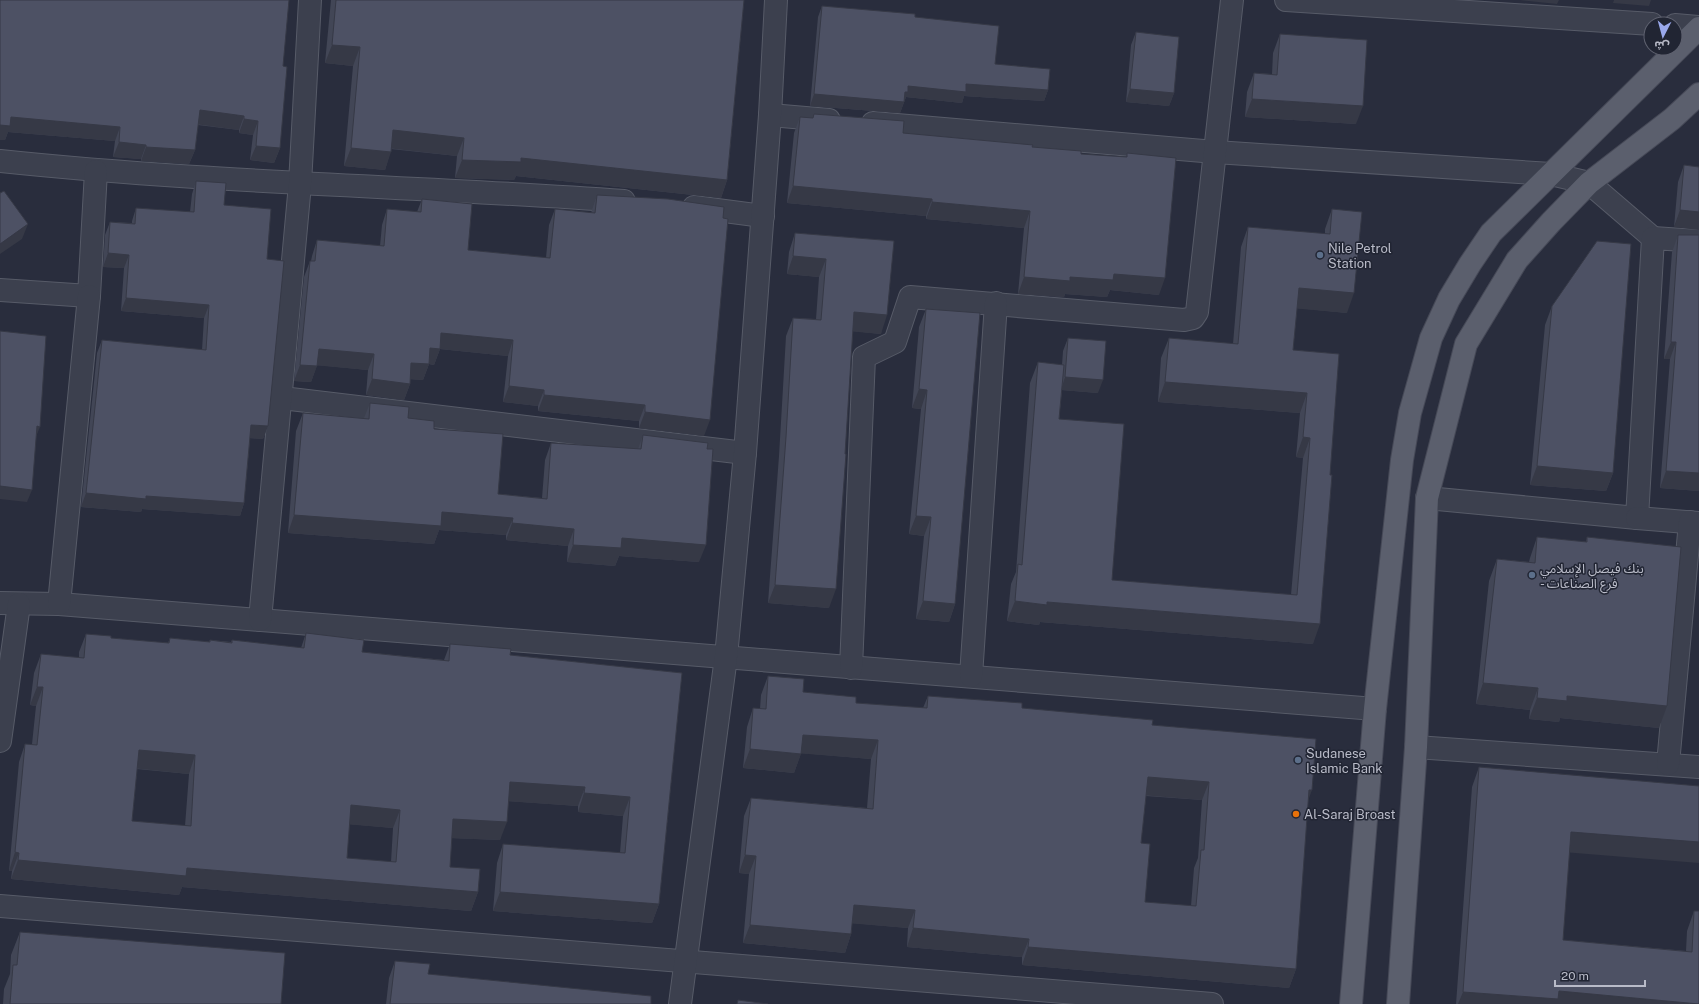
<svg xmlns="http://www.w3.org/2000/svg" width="1699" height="1004" viewBox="0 0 1699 1004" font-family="'Public Sans','Noto Sans Arabic',sans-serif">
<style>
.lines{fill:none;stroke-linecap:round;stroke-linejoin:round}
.minor-casing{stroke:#575b68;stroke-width:24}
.major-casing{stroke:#464957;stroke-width:24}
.minor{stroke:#3c404e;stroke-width:22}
.major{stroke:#5b5f6d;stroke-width:22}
.wall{fill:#424656;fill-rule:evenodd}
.shaded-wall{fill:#363946}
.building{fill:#4d5164;stroke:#363946;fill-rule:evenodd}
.service-dot{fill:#5c6f8a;stroke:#212533;stroke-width:1.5}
.food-dot{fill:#e8710a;stroke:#212533;stroke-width:1.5}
.labels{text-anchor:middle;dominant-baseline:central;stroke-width:3;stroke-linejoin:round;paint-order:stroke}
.poi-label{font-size:13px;fill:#b9bbc8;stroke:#212533;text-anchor:start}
</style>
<rect width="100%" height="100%" fill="#292d3d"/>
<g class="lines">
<g class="minor-casing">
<g id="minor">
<path d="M1286,0L1652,24"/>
<path d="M1675,25L1699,27"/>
<path d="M770,115L829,120"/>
<path d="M873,123L1215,152L1551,174L1589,183L1653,238"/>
<path d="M0,161C208,183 416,186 624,201"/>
<path d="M694,207L763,216"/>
<path d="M0,290L89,296L96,171"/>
<path d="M282,398L745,453"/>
<path d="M1427,498L1637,518L1653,238L1699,241"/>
<path d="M1637,518L1699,523"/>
<path d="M0,603L59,604L1375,709"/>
<path d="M59,604L89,296"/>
<path d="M260,620L300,184L310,0"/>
<path d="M851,668L864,357L895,342L910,297L1184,320L1193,318L1197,312L1232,0"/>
<path d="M971,676L996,303"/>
<path d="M0,741L19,604"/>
<path d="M1416,747L1699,767"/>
<path d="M1668,764L1690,522"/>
<path d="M0,906L1212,1004"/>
<path d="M680,1004L726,657L745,453L770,115L776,0"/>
</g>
</g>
<g class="major-casing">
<g id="major">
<path d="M1351,1004L1375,709L1402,460L1410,413L1431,338L1449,299L1470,264L1491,233L1699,28"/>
<path d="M1398,1004L1416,747L1427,498L1466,344L1517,260L1551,222L1589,183L1672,119L1699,94"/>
</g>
</g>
<use href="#minor" class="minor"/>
<use href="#major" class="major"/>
</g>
<g class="wall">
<path d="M0,0L283,66L280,148L274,163L250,160L253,135L239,133V130L198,125L195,150L189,164L141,161V159L113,157L115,141L8,132L5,140Z"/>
<path d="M331,0H744L727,180L721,198L516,176L514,180L455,178L457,156L391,149L385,170L344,166L353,66L325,63Z"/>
<path d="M822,6L915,17L995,64L1048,90L1044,101L964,96L962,103L906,97L900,113L810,106L818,17Z"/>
<path d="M1136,32L1174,93L1169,106L1126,102L1131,45Z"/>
<path d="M1280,34L1356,124L1245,117L1247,92L1254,73L1272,74L1273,53Z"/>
<path d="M814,114L903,133L1032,147L1081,154L1126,157L1127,153L1159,295L1110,290L1107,297L1065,294L1064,297L1018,294L1024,228L926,219V216L787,203L794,133L800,117L812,118Z"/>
<path d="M1684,165L1699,167L1674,227L1678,182Z"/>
<path d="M196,181L224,205L267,259L268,426L263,439L250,438L244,503L240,516L142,509L141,512L81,507L97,353L102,340L202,350L204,318L121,311L124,268L103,267L105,235L110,222L132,223V221L136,208L190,212L192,194Z"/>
<path d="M597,195L704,436L639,428V421L538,411V406L503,402L508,356L440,349L434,365L429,364L423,380L410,379V384L404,400L366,395L368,370L317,365L311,382L294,381L304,277L310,261H311L312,256L317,240L380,246L382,225L387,209L417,212L422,199L468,250L546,258L549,225L555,209L591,213Z"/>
<path d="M1332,209L1347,313L1297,308L1293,350L1339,354L1313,644L1040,622L1039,625L1007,621L1011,584L1016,572L1030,383L1038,362L1062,365L1063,351L1068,338L1098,393L1062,390L1059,419L1112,580L1291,595L1303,458L1296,457L1300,413L1158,402L1161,358L1169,338L1233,344L1241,247L1248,227L1325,234V229Z"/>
<path d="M795,233L894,241L881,334L853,331L829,608L768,603L779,456L786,336L793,318L816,319L819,277L787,274L789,252Z"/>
<path d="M1678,235H1699V491L1660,488L1670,359H1664L1672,252Z"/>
<path d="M1552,306L1613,473L1606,491L1530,485L1545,325Z"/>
<path d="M926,309L955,604L949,622L916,619L924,536L909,534L921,409L912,408L919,327Z"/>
<path d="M370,403L434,429L498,494L542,498L545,460L551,443L638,449L643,435L699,562L619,556L615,566L567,562L568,546L506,540V535L439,530L434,544L288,533L296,431L303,413L364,418Z"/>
<path d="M1537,537L1586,542L1587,537L1659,728L1560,718L1559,722L1529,719L1530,710L1476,704L1489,581L1497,559L1529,562L1530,558Z"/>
<path d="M306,633L362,652L444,660L450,644L510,655L682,673L659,904L652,923L493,911L497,863L503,844L620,853L623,816L578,812V806L508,801L500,840L452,838L450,867L478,892L471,911L182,887L179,895L11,879L12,871H9L19,762L25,744H32L36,706L30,705L34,673L41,654L79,658V652L86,634L111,638L168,643L170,638L209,642L210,640L231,642L232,640L301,648ZM137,769L189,774L185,826L132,821ZM349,824L393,828L391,862L347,858Z"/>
<path d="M768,676L803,692L856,703L923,708L928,696L1152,725L1308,800L1296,969L1289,988L1022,965V957L907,947L908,928L852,923L851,934L845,953L743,943L749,874L739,873L744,816L751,798L867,808L871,759L801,753L794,773L743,768L747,727L753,708L760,709L761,695ZM1146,796L1202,800L1198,858L1194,868L1191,906L1145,902L1141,843Z"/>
<path d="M1479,767L1569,852L1563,940L1686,951L1687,931L1694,911L1699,1004H1456L1472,787Z"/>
<path d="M20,932L281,1004H3L4,989L10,974L11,955Z"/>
<path d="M395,961L428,974L651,1004H386L389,978Z"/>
</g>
<g class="shaded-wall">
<path d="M1520,0H1559L1557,4Z"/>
<path d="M1614,0H1651L1649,6L1613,3Z"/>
<path d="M332,45L360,47L353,66L325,63Z"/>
<path d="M966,84L1048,90L1044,101L964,96L962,103L906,97L900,113L810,106L814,94L905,92L908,86Z"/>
<path d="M1130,89L1174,93L1169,106L1126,102Z"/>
<path d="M1252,99L1363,106L1356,124L1245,117Z"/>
<path d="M200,110L244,116L239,130L195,124Z"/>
<path d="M11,117L120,127L115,141L8,132L5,140H0V125Z"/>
<path d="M244,119L258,121L253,135L239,133Z"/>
<path d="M393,130L464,138L457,156L387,148Z"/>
<path d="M119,142L146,145L141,159L113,157Z"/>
<path d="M256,146L280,148L274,163L250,160Z"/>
<path d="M146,147L195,150L189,164L141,161Z"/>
<path d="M351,148L391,152L385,170L344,166Z"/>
<path d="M521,158L727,180L721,198L516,176L514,180L455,178L462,160Z"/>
<path d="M793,186L932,199L926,216L787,203Z"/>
<path d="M932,202L1030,211L1024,228L926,219Z"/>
<path d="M1680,210L1699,212V230L1674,227Z"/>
<path d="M28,224L22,239L0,254V244Z"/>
<path d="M108,253L129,255L124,268L103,267Z"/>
<path d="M793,256L826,259L819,277L787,274Z"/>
<path d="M1114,274L1165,278L1159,295L1110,290L1107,297L1065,294L1064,297L1018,294L1024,277H1070Z"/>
<path d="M1299,288L1354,293L1347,313L1291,308Z"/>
<path d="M126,298L209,305L204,318L121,311Z"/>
<path d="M854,312L887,315L881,334L847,331Z"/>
<path d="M441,333L513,340L508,356L440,349L434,365L429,364L423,380L406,379L411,363L430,348Z"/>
<path d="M1671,342H1676L1670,359H1664Z"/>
<path d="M319,349L374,354L368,370L313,365Z"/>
<path d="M300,365L317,366L311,382L294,381Z"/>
<path d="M1065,377L1103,380L1098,393L1061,390Z"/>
<path d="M372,379L410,384L404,400L366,395Z"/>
<path d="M1165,382L1307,393L1300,413L1158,402Z"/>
<path d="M509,386L544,390L538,406L503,402Z"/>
<path d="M919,389L927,390L921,409L912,408Z"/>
<path d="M544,395L645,405L639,421L538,411Z"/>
<path d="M645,412L710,420L704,436L639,428Z"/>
<path d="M251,425L268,426L263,439L246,438Z"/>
<path d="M37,426L40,427L35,439Z"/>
<path d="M1303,437L1310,438L1303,458L1296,457Z"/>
<path d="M1537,466L1613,473L1606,491L1530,485Z"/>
<path d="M1666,471L1699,473V491L1660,488Z"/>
<path d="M0,486L32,490L27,502L0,499Z"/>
<path d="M86,493L146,496L244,503L240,516L142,509L141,512L81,507Z"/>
<path d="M442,512L513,518L506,535L439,530L434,544L288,533L294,515Z"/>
<path d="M916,516L931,517L924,536L909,534Z"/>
<path d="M512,523L574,529L568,546L506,540Z"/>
<path d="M622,538L706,545L699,562L619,556L615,566L567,562L573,545Z"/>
<path d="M775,585L836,589L829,608L768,603Z"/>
<path d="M923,601L955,604L949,622L916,619Z"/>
<path d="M1015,601L1047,602L1320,624L1313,644L1040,622L1039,625L1007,621Z"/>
<path d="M1483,683L1538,688L1530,710L1476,704Z"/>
<path d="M37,687H43L36,706L30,705Z"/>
<path d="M1567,696L1667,706L1659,728L1560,718L1559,722L1529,719L1537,698Z"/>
<path d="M803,735L878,740L871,759L796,753Z"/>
<path d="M750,749L801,754L794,773L743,768Z"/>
<path d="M139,750L195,755L189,774L132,768Z"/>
<path d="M1148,777L1209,782L1202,800L1141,795Z"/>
<path d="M510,782L585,787L578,806L503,801Z"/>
<path d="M1309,790H1312L1305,809Z"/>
<path d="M584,793L630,797L623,816L578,812Z"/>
<path d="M351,805L400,810L393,828L344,824Z"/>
<path d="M453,819L507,822L500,840L447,838Z"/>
<path d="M1571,832L1699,842V863L1563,852Z"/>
<path d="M15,852L19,853L12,871H9Z"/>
<path d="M745,855L756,856L749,874L739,873Z"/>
<path d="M18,860L187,868L478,892L471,911L182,887L179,895L11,879Z"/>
<path d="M500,892L659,904L652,923L493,911Z"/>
<path d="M854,905L915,910L908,928L847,923Z"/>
<path d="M750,925L851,934L845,953L743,943Z"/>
<path d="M913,928L1029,939L1022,957L907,947Z"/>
<path d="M1028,947L1296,969L1289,988L1022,965Z"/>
<path d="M1559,991L1699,1004H1458L1463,992Z"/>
</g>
<g class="building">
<path d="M0,0H289L283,66L287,67L280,148L256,146L258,121L244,119V116L200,110L195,150L146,147V145L119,142L120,127L11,117L10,126L0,125Z"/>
<path d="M336,0H744L727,180L521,158V162L462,160L464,138L393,130L391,152L351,148L360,47L332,45Z"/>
<path d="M822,6L915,14V17L999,26L995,64L1050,69L1048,90L966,84V92L908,86V92H905L904,102L814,94Z"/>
<path d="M1136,32L1179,37L1174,93L1130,89Z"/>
<path d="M1280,34L1367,40L1363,106L1252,99L1254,73L1277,75Z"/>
<path d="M814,114L904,121L903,133L1033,145L1032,147L1081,151V154L1127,157V153L1176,158L1165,278L1114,274L1113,280L1070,277V281L1024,277L1030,211L932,202V199L793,186L800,117L813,118Z"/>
<path d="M1684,165L1699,167V212L1680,210Z"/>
<path d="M196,181L226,183L224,205L271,209L267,259L284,261L268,426L251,425L244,503L146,496V499L86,493L102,340L206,350L209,305L126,298L129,255L108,253L110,222L135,224L136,208L194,212Z"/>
<path d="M4,191L28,224L0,244V193Z"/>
<path d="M597,195L668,199L724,207L723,218L728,219L710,420L645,412V405L544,395V390L509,386L513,340L441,333L440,349L430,348L429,364L411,363L410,384L372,379L374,354L319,349L317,366L300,365L310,261H315L317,240L384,246L387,209L421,212L422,199L472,204L468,250L550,258L555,209L595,213Z"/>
<path d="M1332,209L1362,212L1354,293L1299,288L1293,350L1339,354L1330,475H1332L1320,624L1047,602V605L1015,601L1018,564L1022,565L1038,362L1064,365L1059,419L1124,424L1112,580L1297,595L1310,438L1303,437L1307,393L1165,382L1169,338L1238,344L1248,227L1330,234Z"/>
<path d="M795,233L894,241L887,315L854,312L845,454H846L836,589L775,585L786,437L793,318L821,320L826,259L793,256Z"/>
<path d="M1678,235H1699V473L1666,471L1676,342H1671Z"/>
<path d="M1597,241L1631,244L1613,473L1537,466L1552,306Z"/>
<path d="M926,309L980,313L955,604L923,601L931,517L916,516L927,390L919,389Z"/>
<path d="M0,331L46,336L40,427L37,426L32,490L0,486Z"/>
<path d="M1068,338L1106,341L1103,380L1065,377Z"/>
<path d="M370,403L409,407L408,418L434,421V429L503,434L498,494L547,499L551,443L641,449L643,435L708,443L707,449H713L706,545L622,538L621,548L573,545L574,529L512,523L513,518L442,512L441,526L294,515L303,413L369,419Z"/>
<path d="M1537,537L1587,542V537L1681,547L1667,706L1567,696V701L1537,698L1538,688L1483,683L1497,559L1535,563Z"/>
<path d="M306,633L364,640L362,652L449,661L450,644L511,649L510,655L682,673L659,904L500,892L503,844L625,853L630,797L584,793L585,787L510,782L507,822L453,819L450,867L480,869L478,892L187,868L186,876L18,860L19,853L15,852L25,744L37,745L43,687H37L41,654L84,658L86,634L111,636V638L169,643L170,638L210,642V640L232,643V640L304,648ZM139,750L195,755L191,826L132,821ZM351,805L400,810L396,862L347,858Z"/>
<path d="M768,676L804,679L803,692L856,697V703L927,708L928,696L1022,703V708L1153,720L1152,725L1316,739L1312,790H1309L1296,969L1028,947L1029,939L913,928L915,910L854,905L851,934L750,925L756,856L745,855L751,798L873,809L878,740L803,735L801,754L750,749L753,708L766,709ZM1148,777L1209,782L1204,850H1201L1196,906L1145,902L1150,844L1141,843Z"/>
<path d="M1479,767L1699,786V842L1571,832L1563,940L1692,952L1694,911H1699V1004L1559,991L1558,999L1463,992Z"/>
<path d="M20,932L285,953L281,1004H10L13,965H17Z"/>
<path d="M395,961L430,964L428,974L651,996V1004H390Z"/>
<path d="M738,1000L768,1004H737Z"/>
</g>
<g class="service-dot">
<circle cx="1320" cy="255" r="4"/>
<circle cx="1532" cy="575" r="4"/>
<circle cx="1298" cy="760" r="4"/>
</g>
<circle class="food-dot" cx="1296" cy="814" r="4"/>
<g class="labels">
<g class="poi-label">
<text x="1328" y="248">Nile Petrol<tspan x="1328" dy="15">Station</tspan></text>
<text x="1540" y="568">بنك فيصل الإسلامي<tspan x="1540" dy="15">- فرع الصناعات</tspan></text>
<text x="1306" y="753">Sudanese<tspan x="1306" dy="15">Islamic Bank</tspan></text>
<text x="1304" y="814">Al-Saraj Broast</text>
</g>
</g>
<g transform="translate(1663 36) rotate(186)"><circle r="19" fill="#212533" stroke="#5e616f"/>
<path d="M0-3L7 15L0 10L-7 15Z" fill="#9aa9ec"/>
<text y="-6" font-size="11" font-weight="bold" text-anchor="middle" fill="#b9bbc8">ش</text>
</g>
<path d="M1555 980v6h90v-6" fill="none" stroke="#b9bbc8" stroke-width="2"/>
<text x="1561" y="980" font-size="12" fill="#b9bbc8" stroke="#212533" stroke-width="3" paint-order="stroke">20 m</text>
</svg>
